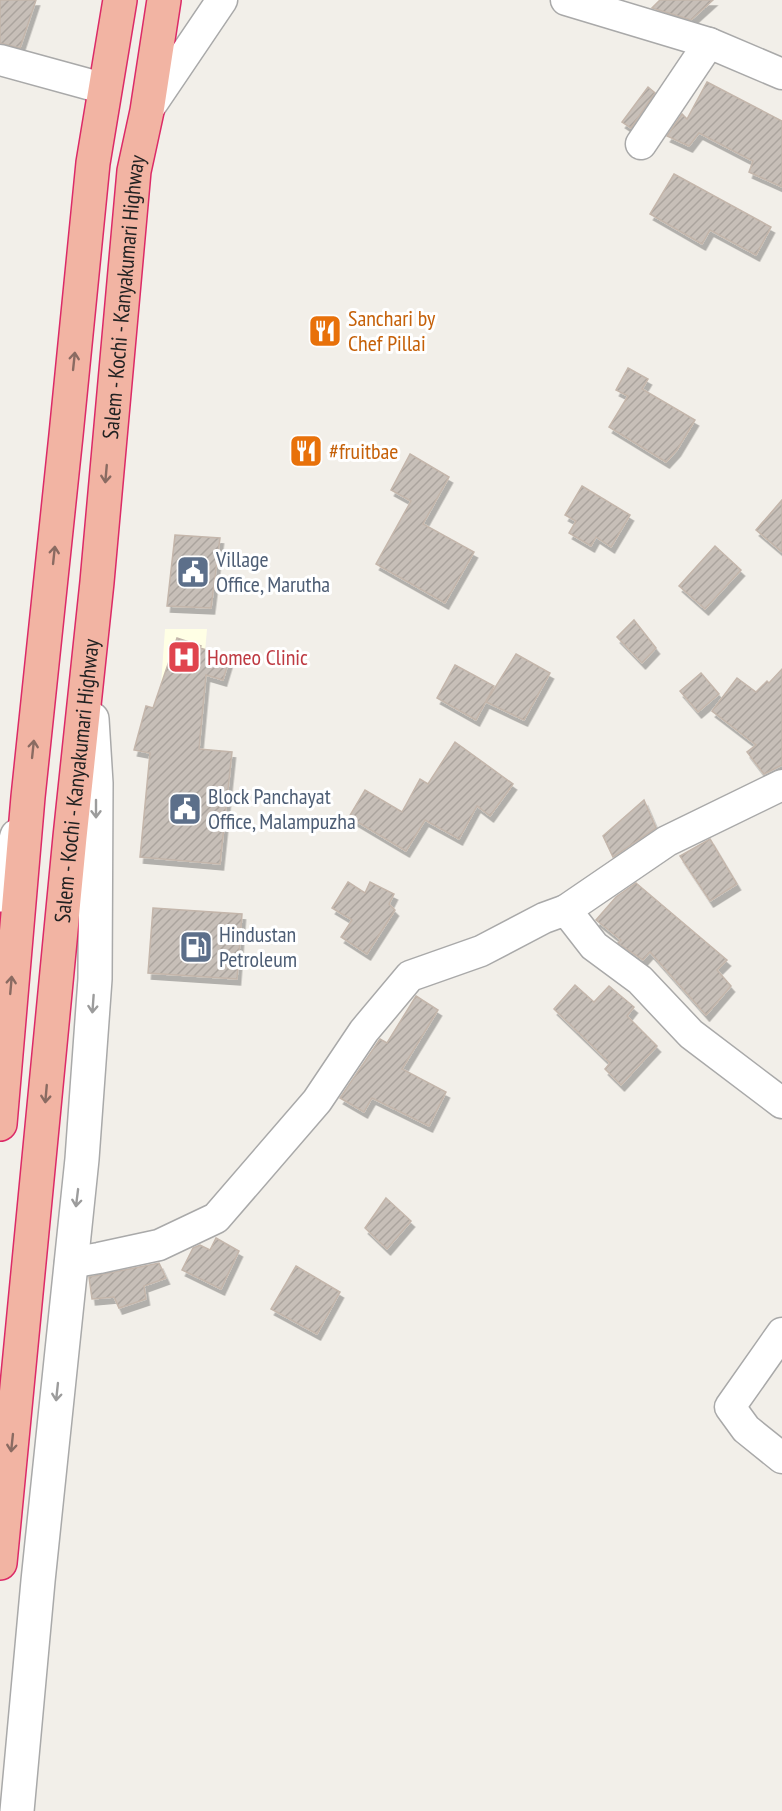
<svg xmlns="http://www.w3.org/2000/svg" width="782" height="1811" viewBox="0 0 782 1811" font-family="'PT Sans Narrow',sans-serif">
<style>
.education{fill:#ffffe5}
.building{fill:url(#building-hatch);stroke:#c4b6ab;stroke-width:1.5;filter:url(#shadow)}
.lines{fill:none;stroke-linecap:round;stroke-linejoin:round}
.minor-casing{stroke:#a9a9a9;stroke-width:33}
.tertiary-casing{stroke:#a9a9a9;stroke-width:36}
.trunk-casing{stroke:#dc2a67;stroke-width:36}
.minor{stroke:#fff;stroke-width:30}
.tertiary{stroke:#fff;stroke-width:33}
.trunk{stroke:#f2b4a3;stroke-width:33}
.oneway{stroke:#8a6b62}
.oneway2{stroke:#9c9c9c}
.labels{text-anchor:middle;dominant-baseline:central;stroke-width:6;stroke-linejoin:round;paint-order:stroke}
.street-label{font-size:22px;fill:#222;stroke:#fff}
.food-label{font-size:22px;fill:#c56008;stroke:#fff;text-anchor:start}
.service-label{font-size:22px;fill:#4e5e75;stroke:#fff;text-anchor:start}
.health-label{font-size:22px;fill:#be3a42;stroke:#fff;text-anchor:start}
</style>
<defs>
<pattern id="building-hatch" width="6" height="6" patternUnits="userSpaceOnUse" patternTransform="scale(1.5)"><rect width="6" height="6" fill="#c7bfb8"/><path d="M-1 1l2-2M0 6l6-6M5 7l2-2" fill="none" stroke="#aba49e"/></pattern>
<filter id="shadow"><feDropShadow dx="3.5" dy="6" stdDeviation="0" flood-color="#0004"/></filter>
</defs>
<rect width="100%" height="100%" fill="#f2efe9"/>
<path class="education" d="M165,629H207L202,686L161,685Z"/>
<g class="building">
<path d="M0,0H36L20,48L0,43Z"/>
<path d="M660,0H713L691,20L652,8Z"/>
<path d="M707,82L782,121V187L749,172L753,161L699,133L689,146L667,136L682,114L687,119Z"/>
<path d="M648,87L655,93L631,128L622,122Z"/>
<path d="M674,174L771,227L756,255L710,230L702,244L650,214Z"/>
<path d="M628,368L648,379L642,389L695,420L677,450L666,462L609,427L628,396L616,390Z"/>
<path d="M410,454L449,477L423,524L474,552L445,603L376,564L411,501L391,490Z"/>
<path d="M582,486L630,515L611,547L596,537L591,546L569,533L576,521L565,515Z"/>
<path d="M782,500V552L756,530Z"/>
<path d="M175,535L220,538L211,608L167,606Z"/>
<path d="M715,546L741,570L705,609L679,586Z"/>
<path d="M634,620L656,648L642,663L617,637Z"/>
<path d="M177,638L201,646L200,648L230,657L223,680L206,675L199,749L232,752L220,864L140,857L150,753L134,750L146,706L153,708Z"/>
<path d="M516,654L550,673L524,720L486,702Z"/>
<path d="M455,665L494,686L476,720L437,698Z"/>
<path d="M782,669V765L764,774L747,752L756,745L712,711L737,678L756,692L767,681L769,683Z"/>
<path d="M701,673L719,694L698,712L680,691Z"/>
<path d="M455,742L513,784L490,816L477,806L459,839L425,820L406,851L349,817L365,790L402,812L420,779L428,784Z"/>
<path d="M644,800L656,828L613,857L603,836Z"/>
<path d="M710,839L737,884L710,901L680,856Z"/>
<path d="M348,882L365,893L370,882L394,894L389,904L395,910L367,954L341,937L352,920L332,908Z"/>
<path d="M636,883L727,960L717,970L731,986L706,1015L650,952L643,960L618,943L621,940L596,920L616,897Z"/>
<path d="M153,908L242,914L237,979L148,973Z"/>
<path d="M575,985L594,1002L609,986L634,1007L627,1016L657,1046L621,1085L605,1069L610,1063L554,1009Z"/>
<path d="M416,996L438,1010L402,1069L446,1092L429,1126L372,1098L364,1112L340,1098L380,1039L387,1043Z"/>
<path d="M386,1198L411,1221L387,1249L365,1228Z"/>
<path d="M216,1238L239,1251L221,1289L182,1270L193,1248L200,1245L210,1250Z"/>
<path d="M159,1263L166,1278L144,1286L146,1299L119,1308L114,1297L92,1299L89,1277Z"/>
<path d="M296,1266L340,1292L317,1334L271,1309Z"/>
</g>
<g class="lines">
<g class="minor-casing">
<g id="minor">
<path d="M566,0L709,43L782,74"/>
<path d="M0,60L106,89"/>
<path d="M147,111L222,0"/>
<path d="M641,144L709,43"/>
<path d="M566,910L667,841L782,785"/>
<path d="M70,1263L99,1258L159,1245L216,1218L317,1101L364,1031L410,976L481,951L544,918L566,910L594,946L640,980L691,1034L782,1103"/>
<path d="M782,1333L730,1407L746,1429L782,1458"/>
</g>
</g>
<g class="tertiary-casing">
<g id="tertiary">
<path d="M0,895L17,836"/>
<path d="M17,1811L38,1581L82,1159L95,979L96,783L92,719"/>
</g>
</g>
<g class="trunk-casing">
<g id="trunk">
<path d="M0,1124L28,797L66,435L93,163L120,0"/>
<path id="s1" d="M0,1563L70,837L97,582L134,171L147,111L164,0"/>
</g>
</g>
<use href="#minor" class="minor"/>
<use href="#tertiary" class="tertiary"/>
<use href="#trunk" class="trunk"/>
</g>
<defs><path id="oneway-shaft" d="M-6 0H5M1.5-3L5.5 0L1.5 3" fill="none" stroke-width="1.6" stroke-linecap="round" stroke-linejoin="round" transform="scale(1.5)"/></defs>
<g class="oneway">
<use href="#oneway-shaft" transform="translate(74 361) rotate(-84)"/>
<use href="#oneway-shaft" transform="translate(106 474) rotate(95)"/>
<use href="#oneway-shaft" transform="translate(54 555) rotate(-84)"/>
<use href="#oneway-shaft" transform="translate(33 749) rotate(-84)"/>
<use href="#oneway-shaft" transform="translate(11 985) rotate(-85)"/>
<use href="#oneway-shaft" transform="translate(46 1094) rotate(95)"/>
<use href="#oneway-shaft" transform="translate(12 1443) rotate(96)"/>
</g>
<g class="oneway2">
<use href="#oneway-shaft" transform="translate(96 809) rotate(90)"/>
<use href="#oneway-shaft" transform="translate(93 1004) rotate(94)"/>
<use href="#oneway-shaft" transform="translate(77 1198) rotate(97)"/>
<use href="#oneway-shaft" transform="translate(57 1392) rotate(96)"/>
</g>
<defs>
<g id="restaurant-square" transform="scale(1.725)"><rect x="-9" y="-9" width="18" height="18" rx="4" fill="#e8710a" stroke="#fff"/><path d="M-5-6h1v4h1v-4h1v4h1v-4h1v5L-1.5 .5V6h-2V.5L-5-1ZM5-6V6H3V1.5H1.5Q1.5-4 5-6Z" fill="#fff"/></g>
<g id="civic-square" transform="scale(1.725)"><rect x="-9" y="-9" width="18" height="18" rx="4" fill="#5c6f8a" stroke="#fff"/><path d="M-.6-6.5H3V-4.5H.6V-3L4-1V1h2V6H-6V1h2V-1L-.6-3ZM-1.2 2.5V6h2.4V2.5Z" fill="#fff"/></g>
<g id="hospital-square" transform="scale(1.725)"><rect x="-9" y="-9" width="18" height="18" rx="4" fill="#e0444e" stroke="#fff"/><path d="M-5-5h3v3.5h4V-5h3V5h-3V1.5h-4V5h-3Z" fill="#fff"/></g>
<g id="fuel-square" transform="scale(1.725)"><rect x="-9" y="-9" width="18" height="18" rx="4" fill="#5c6f8a" stroke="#fff"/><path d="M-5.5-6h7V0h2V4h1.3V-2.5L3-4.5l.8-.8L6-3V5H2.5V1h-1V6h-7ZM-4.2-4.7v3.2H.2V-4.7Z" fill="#fff"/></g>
</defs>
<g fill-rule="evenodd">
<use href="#restaurant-square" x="325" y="331"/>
<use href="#restaurant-square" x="306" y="451"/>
<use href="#civic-square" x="193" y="572"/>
<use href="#hospital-square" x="184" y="657"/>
<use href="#civic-square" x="185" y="809"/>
<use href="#fuel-square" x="196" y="947"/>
</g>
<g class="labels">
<g class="street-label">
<text stroke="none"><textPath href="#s1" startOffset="1272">Salem - Kochi - Kanyakumari Highway</textPath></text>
<text stroke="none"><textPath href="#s1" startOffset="786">Salem - Kochi - Kanyakumari Highway</textPath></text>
</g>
<g class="food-label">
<text x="348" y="318">Sanchari by<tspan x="348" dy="25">Chef Pillai</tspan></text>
<text x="329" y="451">#fruitbae</text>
</g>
<g class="service-label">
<text x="216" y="559">Village<tspan x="216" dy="25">Office, Marutha</tspan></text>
<text x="208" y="796">Block Panchayat<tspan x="208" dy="25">Office, Malampuzha</tspan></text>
<text x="219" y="934">Hindustan<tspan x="219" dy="25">Petroleum</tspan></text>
</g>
<g class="health-label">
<text x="207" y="657">Homeo Clinic</text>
</g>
</g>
</svg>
